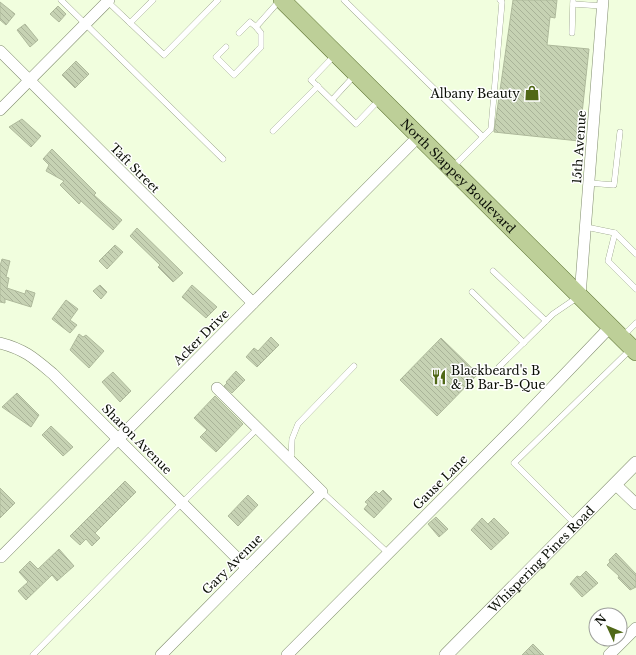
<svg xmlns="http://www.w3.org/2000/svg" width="636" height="655" viewBox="0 0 636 655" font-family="'Libre Baskerville',serif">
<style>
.building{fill:url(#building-back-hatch);stroke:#aeb99b}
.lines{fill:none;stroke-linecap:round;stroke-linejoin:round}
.service-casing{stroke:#818c6f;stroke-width:6}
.minor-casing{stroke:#818c6f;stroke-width:12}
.tertiary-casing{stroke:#818c6f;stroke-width:14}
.primary-casing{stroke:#627738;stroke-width:18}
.service{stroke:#fff;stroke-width:5.5}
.minor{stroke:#fff;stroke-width:11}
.tertiary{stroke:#fff;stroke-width:13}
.primary{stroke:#bdcf98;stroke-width:17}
.labels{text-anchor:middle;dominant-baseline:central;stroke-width:3;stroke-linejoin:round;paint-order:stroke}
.poi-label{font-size:12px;fill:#0a0e05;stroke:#fff;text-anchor:end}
.street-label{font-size:12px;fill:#0a0e05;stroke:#fff}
</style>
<defs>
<pattern id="building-back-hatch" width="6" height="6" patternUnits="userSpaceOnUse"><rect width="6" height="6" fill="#c6d2b3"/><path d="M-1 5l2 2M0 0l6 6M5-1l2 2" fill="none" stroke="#a9b398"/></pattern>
</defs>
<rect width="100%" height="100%" fill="#f1fede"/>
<g class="building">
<path d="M513,0H557L555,18L550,17L547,45L589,49L579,141L494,132Z"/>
<path d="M0,2L15,14L6,25L0,20Z"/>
<path d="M58,6L66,14L59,22L50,14Z"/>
<path d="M25,24L38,40L30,47L17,30Z"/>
<path d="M76,61L89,74L75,88L62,75Z"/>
<path d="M22,119L41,136L31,147L9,127Z"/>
<path d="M52,149L96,193L94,195L122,220L113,230L81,201L79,204L60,185L64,181L46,171L49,165L43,159Z"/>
<path d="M137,228L183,273L173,282L158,267L160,265L130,236Z"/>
<path d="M115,245L123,252L107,269L99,261Z"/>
<path d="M2,259L10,261L6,277L9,278L7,288L25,294L26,290L35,293L31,307L5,299V303L0,302V266Z"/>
<path d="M100,285L107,292L101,299L93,291Z"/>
<path d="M192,285L217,307L206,318L182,297Z"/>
<path d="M66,300L78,309L70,320L77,325L70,333L52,319Z"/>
<path d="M79,334L83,337L86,335L104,351L89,368L70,350Z"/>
<path d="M271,337L279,345L257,367L246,357L254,348L258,351Z"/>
<path d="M441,338L478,374L437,416L400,380Z"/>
<path d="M236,371L245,380L232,393L224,386L227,383L226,382Z"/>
<path d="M113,372L131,391L120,402L102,382Z"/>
<path d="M17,393L39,415L31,427L2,407Z"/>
<path d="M215,396L243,424L216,452L200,437L207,430L194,418Z"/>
<path d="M51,426L73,447L63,456L42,435Z"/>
<path d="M125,481L136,492L95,533L100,538L92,546L86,539L80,545L70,536Z"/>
<path d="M0,488L15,503L0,518Z"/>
<path d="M383,490L392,499L374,518L364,509L368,504L365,502L376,491L379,494Z"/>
<path d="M248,495L258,505L238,526L228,516Z"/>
<path d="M436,517L448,529L439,537L428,524Z"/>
<path d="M482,518L488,524L494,518L509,533L491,550L471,530Z"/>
<path d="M59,549L74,566L57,581L52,575L26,600L18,591L28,582L19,572L30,561L38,569Z"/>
<path d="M616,553L636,574V587L630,590L618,578L619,576L607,565L610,562L609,560Z"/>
<path d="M586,571L598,583L582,597L570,584L577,576L580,577Z"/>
<path d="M533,644L544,655H522Z"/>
</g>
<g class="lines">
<g class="service-casing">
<g id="service">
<path d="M61,0L223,159"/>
<path d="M344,0L483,137"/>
<path d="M107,1L164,55L218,0"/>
<path d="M573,4L603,6"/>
<path d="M130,23L153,0"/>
<path d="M239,33L250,22L256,27"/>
<path d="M572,33L573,0"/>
<path d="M226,47L216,57L234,75L261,47V33L256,27L280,0"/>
<path d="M334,56L311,80L356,124L379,100"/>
<path d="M332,100L355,75"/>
<path d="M273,131L318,86"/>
<path d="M453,167L491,129L502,2L500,0"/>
<path d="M589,183L614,185L620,132"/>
<path d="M586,227L615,233L636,254"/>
<path d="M615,233L608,261L636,289"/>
<path d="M493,271L546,321"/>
<path d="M472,292L524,343"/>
<path d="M622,337L636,323"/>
<path d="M499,367L553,314L578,297"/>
<path d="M291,460L292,439L298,424L354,366"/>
<path d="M322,492L388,553"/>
<path d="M575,524L514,463L631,349"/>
<path d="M33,655L182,503L258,428"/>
</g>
</g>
<g class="minor-casing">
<g id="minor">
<path d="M0,51L253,303"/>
<path d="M0,110L109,0"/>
<path d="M580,296L603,0"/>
<path d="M0,343C24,349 34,358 53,374L246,567"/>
<path d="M615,484L636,504"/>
<path d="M1,557L419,136"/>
<path d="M161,655L322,492L217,388"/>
<path d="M287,655L520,421L611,326"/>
<path d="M609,655L636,628"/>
</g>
</g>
<g class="tertiary-casing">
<g id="tertiary">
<path id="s1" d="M446,655L636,463"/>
</g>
</g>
<g class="primary-casing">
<g id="primary">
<path id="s2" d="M282,0L636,352"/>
</g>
</g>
<use href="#service" class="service"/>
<use href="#minor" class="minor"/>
<use href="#tertiary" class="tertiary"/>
<use href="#primary" class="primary"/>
</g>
<defs>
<g id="shop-bare" transform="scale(1.2)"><path d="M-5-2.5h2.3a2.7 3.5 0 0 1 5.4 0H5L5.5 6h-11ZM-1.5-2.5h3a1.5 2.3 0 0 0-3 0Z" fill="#506817" stroke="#fff" stroke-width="2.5" paint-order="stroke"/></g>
<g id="restaurant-bare" transform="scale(1.2)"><path d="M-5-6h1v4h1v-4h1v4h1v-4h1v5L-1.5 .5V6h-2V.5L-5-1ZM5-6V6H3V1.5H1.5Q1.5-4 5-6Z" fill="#506817" stroke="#fff" stroke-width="2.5" paint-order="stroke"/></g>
</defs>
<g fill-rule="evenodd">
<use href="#shop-bare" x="532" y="93"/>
<use href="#restaurant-bare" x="439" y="377"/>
</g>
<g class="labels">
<g class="poi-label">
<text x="520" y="93">Albany Beauty</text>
<text x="451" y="370" text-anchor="start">Blackbeard's B<tspan x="451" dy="14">&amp; B Bar-B-Que</tspan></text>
</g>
<g class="street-label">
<text transform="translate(579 147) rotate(-86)">15th Avenue</text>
<text transform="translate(135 168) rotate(45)">Taft Street</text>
<text stroke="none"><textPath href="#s2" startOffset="249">North Slappey Boulevard</textPath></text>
<text transform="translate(201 337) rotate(-45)">Acker Drive</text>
<text transform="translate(137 439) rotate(45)">Sharon Avenue</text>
<text transform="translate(440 482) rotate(-45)">Gause Lane</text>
<text stroke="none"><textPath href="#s1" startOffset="135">Whispering Pines Road</textPath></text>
<text transform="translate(232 564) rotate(-45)">Gary Avenue</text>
</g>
</g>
<g transform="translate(608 627) rotate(314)"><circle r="19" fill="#ffffff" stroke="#9d9f9b"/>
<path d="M0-3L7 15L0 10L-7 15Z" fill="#506817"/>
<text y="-6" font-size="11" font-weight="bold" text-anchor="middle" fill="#0a0e05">N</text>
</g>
</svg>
